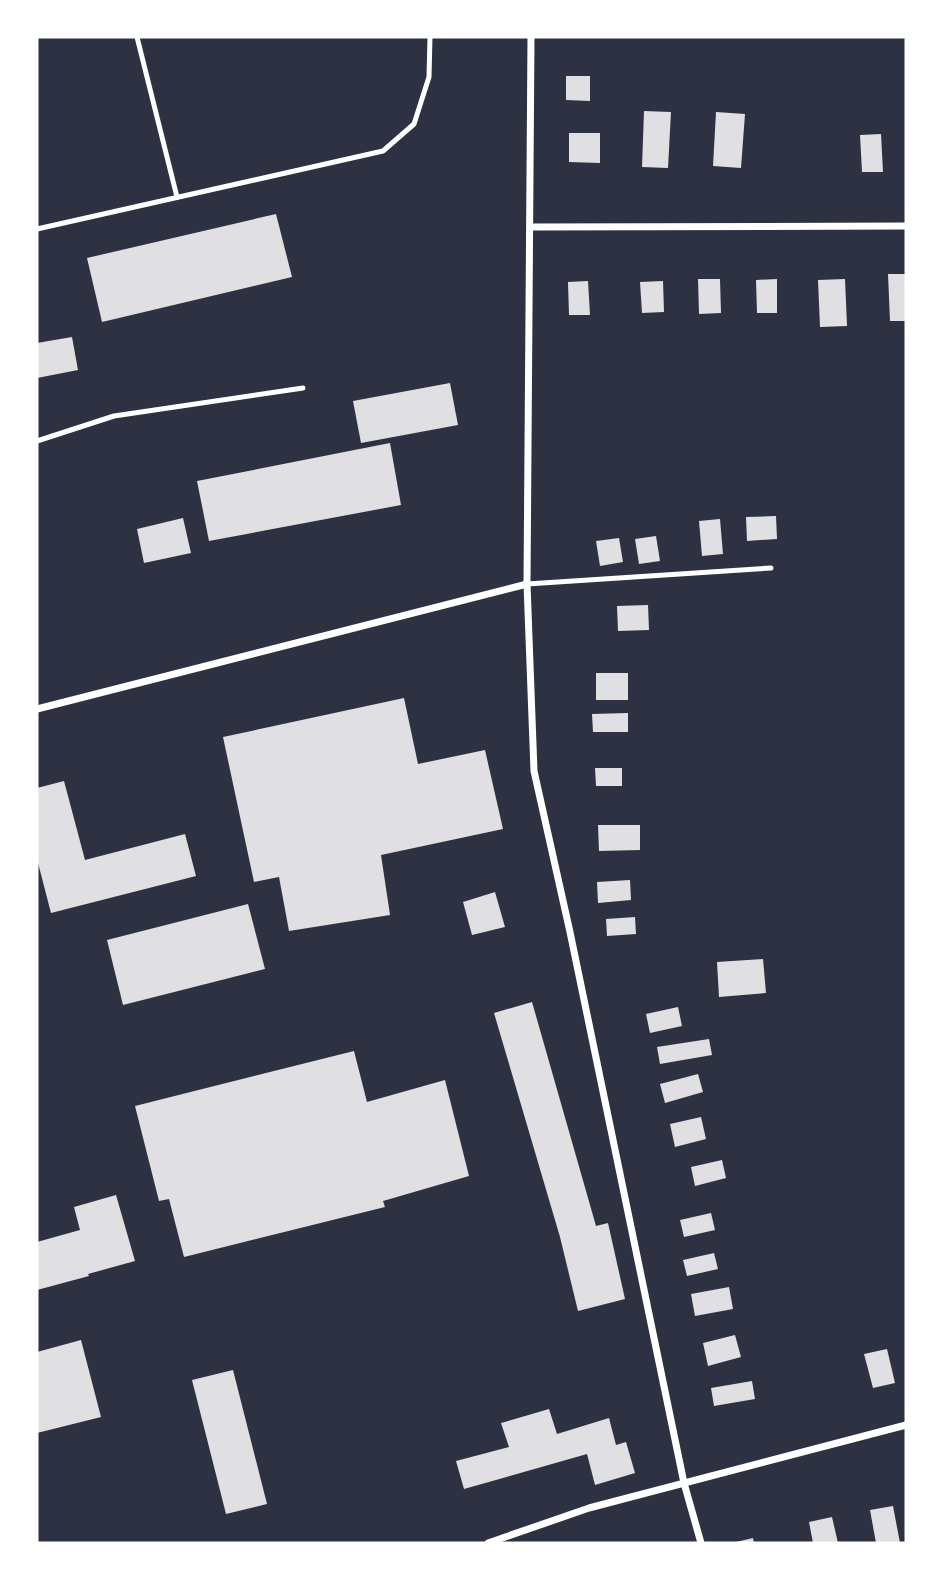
<svg xmlns="http://www.w3.org/2000/svg" width="943" height="1580" viewBox="0 0 943 1580" font-family="Lora,serif">
<style>
.building{fill:#e0e0e3}
.lines{fill:none;stroke-linecap:round;stroke-linejoin:round}
.service{stroke:#fff;stroke-width:5}
.minor{stroke:#fff;stroke-width:7}
</style>
<rect width="100%" height="100%" fill="#2d3142"/>
<g class="building">
<path d="M566,76H590V101L566,100Z"/>
<path d="M644,111L671,112L668,168L642,167Z"/>
<path d="M716,112L745,114L741,168L713,166Z"/>
<path d="M569,133H600V163L569,162Z"/>
<path d="M881,134L883,172H862L860,135Z"/>
<path d="M276,214L292,277L102,322L87,258Z"/>
<path d="M888,274H906V321H890Z"/>
<path d="M698,279H720L721,313L699,314Z"/>
<path d="M777,279V313H757L756,280Z"/>
<path d="M845,279L847,326L820,327L818,280Z"/>
<path d="M588,281L590,315H569L568,282Z"/>
<path d="M663,281L664,312L642,313L640,282Z"/>
<path d="M72,337L78,370L37,378V343Z"/>
<path d="M450,383L458,425L361,443L353,401Z"/>
<path d="M390,443L401,505L209,541L197,481Z"/>
<path d="M776,516L777,539L747,541L746,517Z"/>
<path d="M183,518L191,553L144,563L137,529Z"/>
<path d="M720,519L723,554L702,556L699,521Z"/>
<path d="M656,536L660,561L639,564L635,539Z"/>
<path d="M619,538L623,562L600,566L596,541Z"/>
<path d="M648,605L649,630L618,631L617,606Z"/>
<rect x="596" y="673" width="32" height="27"/>
<path d="M404,698L418,764L485,750L503,829L381,855L390,915L289,931L279,877L254,882L223,737Z"/>
<path d="M628,713V732H593L592,714Z"/>
<path d="M595,768H622V786H596Z"/>
<path d="M64,781L85,860L185,834L196,876L51,913L37,859V788Z"/>
<path d="M598,825H640V850L599,851Z"/>
<path d="M630,880L631,900L598,903L597,882Z"/>
<path d="M495,892L505,927L472,935L463,902Z"/>
<path d="M248,904L265,969L123,1005L107,940Z"/>
<path d="M635,917L636,934L607,936L606,919Z"/>
<path d="M763,959L766,993L719,997L717,962Z"/>
<path d="M532,1002L596,1226L608,1223L625,1299L578,1311L560,1237L494,1013Z"/>
<path d="M678,1007L682,1026L650,1033L646,1014Z"/>
<path d="M709,1039L712,1055L660,1064L657,1047Z"/>
<path d="M354,1051L367,1102L445,1080L469,1176L383,1201L385,1207L184,1257L169,1199L159,1201L135,1106Z"/>
<path d="M698,1074L703,1092L665,1103L660,1084Z"/>
<path d="M701,1117L706,1139L675,1147L670,1124Z"/>
<path d="M722,1160L726,1178L695,1186L691,1167Z"/>
<path d="M116,1195L135,1261L88,1274L89,1276L37,1290V1242L80,1230L74,1207Z"/>
<path d="M711,1213L715,1230L684,1237L680,1220Z"/>
<path d="M714,1253L718,1269L687,1276L683,1260Z"/>
<path d="M729,1287L733,1309L695,1316L691,1294Z"/>
<path d="M735,1335L741,1357L708,1366L703,1343Z"/>
<path d="M81,1340L101,1417L37,1433V1352Z"/>
<path d="M887,1349L895,1383L873,1388L864,1354Z"/>
<path d="M233,1370L267,1504L226,1514L192,1380Z"/>
<path d="M752,1381L755,1399L714,1406L711,1388Z"/>
<path d="M549,1409L557,1434L609,1418L616,1445L626,1442L635,1473L595,1485L587,1454L464,1489L456,1461L509,1447L501,1423Z"/>
<path d="M893,1506L900,1543H876L870,1510Z"/>
<path d="M832,1517L838,1543H813L809,1522Z"/>
<path d="M753,1538L754,1543H736V1542Z"/>
</g>
<g class="lines">
<g class="service">
<path d="M137,37L177,197"/>
<path d="M37,229L383,151L414,124L429,77L430,37"/>
<path d="M37,441L114,416L303,388"/>
<path d="M527,584L771,568"/>
</g>
<g class="minor">
<path d="M531,37L527,584L534,771L570,932L684,1483L701,1543"/>
<path d="M531,227L906,226"/>
<path d="M37,709L527,584"/>
<path d="M488,1543L589,1508L906,1425"/>
</g>
</g>
<rect width="943" height="1580" fill="none" stroke="#ffffff" stroke-width="77"/>
</svg>
